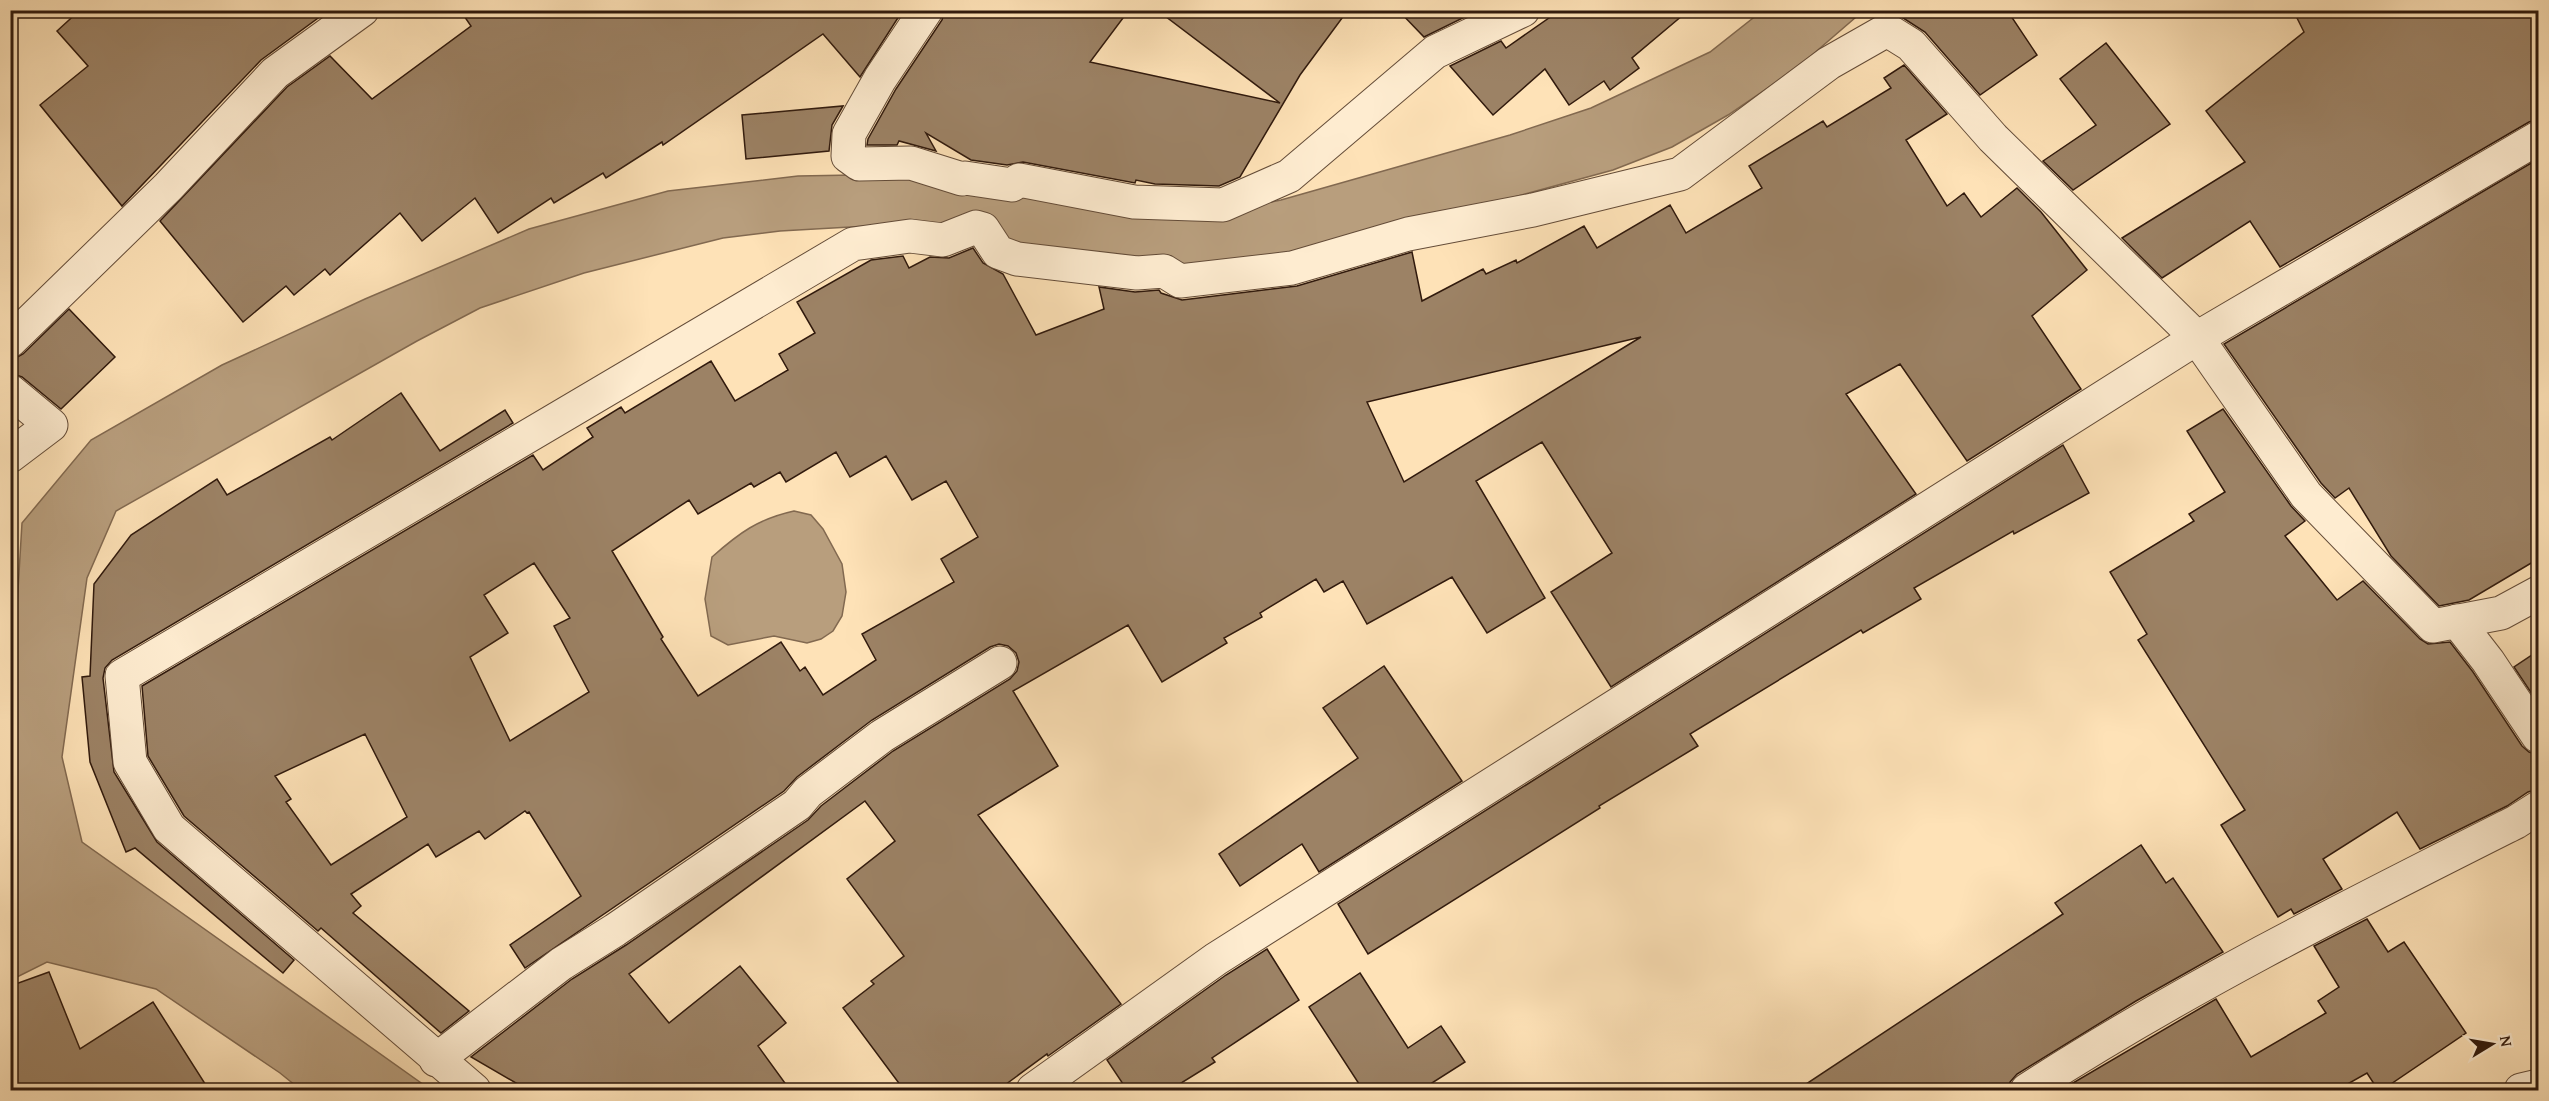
<svg xmlns="http://www.w3.org/2000/svg" width="2549" height="1101" viewBox="0 0 2549 1101" font-family="'Gentium Book Plus',serif">
<style>
.water{fill:#b89e7d;stroke:#826950;stroke-width:1.5}
.building{fill:#9c8265;stroke:#311a0d;stroke-width:1.5;fill-rule:evenodd}
.lines{fill:none;stroke-linecap:round;stroke-linejoin:round}
.minor-casing{stroke:#644c38;stroke-width:35}
.minor{stroke:#feecd0;stroke-width:33}
</style>
<rect width="100%" height="100%" fill="#fee2b7"/>
<filter id="stains"><feTurbulence type="fractalNoise" baseFrequency=".00333" numOctaves="4"/><feColorMatrix values="0 0 0 0 .2 0 0 0 0 .09 0 0 0 0 .02 0 0 0 .5 -.17"/></filter>
<radialGradient id="worn" r=".72"><stop offset=".6" stop-color="#630" stop-opacity="0"/><stop offset="1" stop-color="#630" stop-opacity=".3"/></radialGradient>
<g class="water">
<path d="M1762,11H1863L1797,68L1728,115L1672,147L1613,170L1478,207L1225,269L1007,246L868,226L780,231L723,238L584,273L480,308L417,341L116,511L87,578L62,757L82,842L431,1090H301L280,1073L156,989L47,962L11,980L10,724L22,523L91,440L222,365L365,299L529,229L668,191L798,176L910,174L1196,217L1281,200L1510,135L1591,108L1710,52Z"/>
<path d="M794,511L811,515L823,529L842,564L846,592L842,616L833,631L821,639L807,643L774,636L728,645L711,636L705,599L712,557C739,533 758,519 794,511Z"/>
</g>
<g class="building">
<path d="M80,10H329L261,60L122,206L40,105L88,66L57,31Z"/>
<path d="M460,10H903L860,77L823,34L663,145L662,142L606,178L603,173L554,203L551,198L498,233L475,198L422,241L400,213L330,275L325,269L294,295L286,286L243,322L160,221L287,87L330,56L372,99L471,26Z"/>
<path d="M945,10H1129L1090,62L1280,103L1157,10H1348L1300,75L1240,177L1219,186L1155,184L1136,180L1135,183L1023,162L1007,165L971,160L926,133L936,151L899,141L897,145H867L868,139L896,89L942,20Z"/>
<path d="M1398,10H1474L1475,12L1424,37Z"/>
<path d="M1689,10L1632,58L1639,68L1610,90L1604,81L1569,105L1545,69L1493,115L1450,66L1501,41L1506,48L1559,11Z"/>
<path d="M1886,10H2007L2037,55L1980,95L1925,32L1897,14Z"/>
<path d="M2293,10H2538V119L2529,122L2280,267L2250,221L2162,278L2122,238L2245,162L2206,111L2304,32Z"/>
<path d="M2106,43L2170,124L2073,190L2043,161L2096,125L2060,79Z"/>
<path d="M1904,65L1947,114L1906,140L1947,206L1964,193L1981,217L2017,188L2041,212L2087,270L2032,316L2081,389L1967,461L1900,364L1846,394L1916,494L1611,687L1551,592L1612,553L1542,442L1476,481L1545,598L1487,633L1452,577L1367,624L1343,581L1324,592L1316,579L1260,613L1262,617L1224,638L1227,643L1162,682L1128,625L1013,691L1058,766L978,815L1121,1004L1048,1056L1047,1054L998,1090H904L843,1008L874,984L871,981L904,956L847,879L895,841L865,801L629,974L669,1023L740,966L786,1023L758,1046L790,1090H528L471,1057L572,979L626,945L808,820L821,806L893,751L1010,679L1017,671L1019,662L1016,653L1008,646L999,644L990,647L872,720L797,777L784,791L525,968L510,945L581,896L529,812L527,813L525,811L485,839L479,831L436,857L428,844L351,894L361,906L353,913L469,1011L441,1033L321,928L318,931L184,816L148,756L142,686L533,455L543,470L593,437L587,428L621,407L625,413L711,361L735,401L788,370L779,354L815,333L797,302L871,260L903,256L909,268L930,257L949,258L973,248L983,263L1003,274L1036,335L1104,309L1099,287L1135,292L1159,290L1161,293L1182,300L1297,286L1412,252L1422,301L1483,269L1486,274L1516,260L1517,263L1584,226L1597,248L1670,205L1686,233L1762,188L1749,166L1823,121L1827,127L1891,88L1884,78ZM1641,337L1404,482L1367,402ZM836,452L850,477L886,456L912,500L946,481L978,537L941,559L954,582L862,634L876,660L823,695L805,667L800,671L781,642L698,696L661,639L663,637L612,551L689,500L698,514L751,483L754,487L780,472L786,482ZM534,563L570,618L554,626L589,692L510,741L470,657L508,633L484,595ZM365,734L407,817L331,865L286,802L291,799L275,776Z"/>
<path d="M843,106L832,125L829,151L746,159L742,115Z"/>
<path d="M2538,159V559L2469,600L2439,606L2391,556L2349,488L2335,498L2321,483L2224,344Z"/>
<path d="M69,309L115,357L61,409L22,377L10,373V361L23,354Z"/>
<path d="M401,393L440,451L505,410L513,423L112,660L105,668L103,678L114,772L157,842L294,960L283,973L135,848L126,852L90,762L82,677L90,676L94,584L131,535L217,479L227,495L330,437L332,440Z"/>
<path d="M2223,409L2291,506L2305,521L2285,536L2337,600L2363,581L2420,639L2428,644L2450,642L2473,672L2522,746L2529,752L2538,755V789L2528,792L2507,806L2420,849L2397,812L2323,859L2342,889L2294,914L2291,909L2278,917L2221,825L2245,810L2138,640L2147,634L2110,572L2194,521L2189,514L2225,492L2187,431Z"/>
<path d="M2063,445L2089,493L2014,534L2013,531L1914,588L1921,599L1863,633L1861,630L1690,734L1698,746L1599,806L1600,808L1368,954L1338,904Z"/>
<path d="M2538,651V703L2514,667Z"/>
<path d="M1384,666L1462,781L1319,872L1302,844L1240,886L1219,854L1358,758L1323,708Z"/>
<path d="M2141,845L2166,883L2173,878L2223,952L2136,1001L2017,1074L2010,1082L2008,1090H1797L2063,914L2055,903Z"/>
<path d="M2367,919L2388,952L2404,942L2466,1033L2382,1090H2378L2367,1073L2337,1090H2061L2216,999L2251,1057L2326,1013L2318,1001L2339,987L2314,946Z"/>
<path d="M1267,949L1299,1000L1212,1058L1215,1062L1170,1090H1127L1107,1060L1226,975Z"/>
<path d="M49,972L80,1049L153,1002L209,1090H10V986Z"/>
<path d="M1360,973L1408,1048L1441,1026L1465,1062L1421,1090H1363L1309,1007Z"/>
</g>
<g class="lines">
<g class="minor-casing">
<g id="minor">
<path d="M926,10L880,79L849,134L848,156L859,164L911,163L962,179L965,178L1012,185L1019,180L1134,202L1223,205L1289,176L1435,52L1523,10"/>
<path d="M10,341L168,187L275,73L362,10"/>
<path d="M10,391L51,425L10,456"/>
<path d="M2457,621L2488,661L2538,736"/>
<path d="M436,1060L561,964L615,930L797,805L808,792L882,736L1000,663"/>
<path d="M474,1090L169,828L130,762L122,676L853,244L910,236L943,240L976,227L983,229L998,252L1017,259L1137,273L1164,271L1180,281L1292,268L1408,234L1533,210L1680,174L1829,63L1887,30L1911,45L1993,138L2197,338L2306,495L2433,626L2501,613L2538,593"/>
<path d="M1033,1090L1216,959L2197,338L2538,138"/>
<path d="M2027,1090C2183,989 2349,906 2516,822L2538,808"/>
<path d="M2521,1090L2538,1086"/>
</g>
</g>
<use href="#minor" class="minor"/>
</g>
<rect width="2549" height="1101" fill="none" stroke="#fee2b7" stroke-width="36"/>
<rect x="12" y="12" width="2525" height="1077" fill="none" stroke="#311a0d" stroke-width="3"/>
<rect x="18" y="18" width="2513" height="1065" fill="none" stroke="#311a0d" stroke-width="1.5"/>
<g transform="translate(2492 1044) rotate(79)" stroke="#feecd0" stroke-width="4.5" paint-order="stroke">
<path d="M0-4.5L10 22L0 15L-10 22Z" fill="#311a0d"/>
<text y="-9" font-size="16" font-weight="bold" text-anchor="middle" fill="#311a0d">N</text>
</g>
<rect width="100%" height="100%" filter="url(#stains)"/>
<rect width="100%" height="100%" fill="url(#worn)"/>
</svg>
